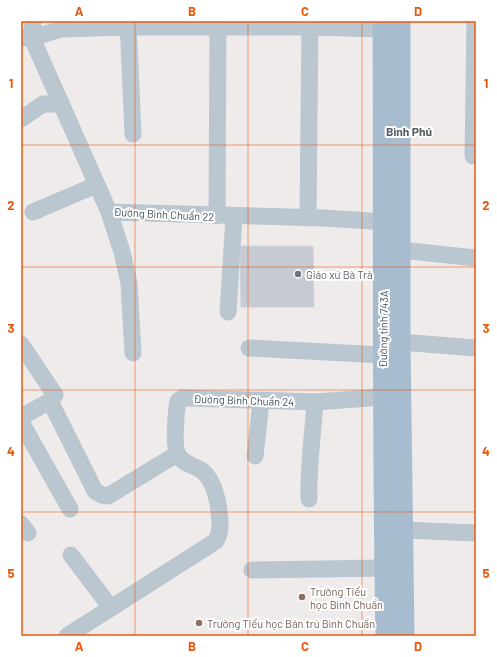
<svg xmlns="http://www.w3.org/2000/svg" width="497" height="657" viewBox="0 0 497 657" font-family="Barlow,sans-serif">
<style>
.building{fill:#c6cad2;stroke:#ced1d8}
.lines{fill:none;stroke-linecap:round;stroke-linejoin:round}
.minor{stroke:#bac7d0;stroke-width:17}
.major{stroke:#a7bcce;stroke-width:21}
.grid{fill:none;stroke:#e8590c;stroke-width:1;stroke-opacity:0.55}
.worship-dot{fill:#6b7280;stroke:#fff;stroke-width:1.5}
.education-dot{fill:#8d6e63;stroke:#fff;stroke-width:1.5}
.labels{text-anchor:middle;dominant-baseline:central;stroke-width:4;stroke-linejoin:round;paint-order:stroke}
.street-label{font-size:11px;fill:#424f5a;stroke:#fff}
.worship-label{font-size:11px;fill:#5b616d;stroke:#fff;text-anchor:start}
.education-label{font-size:11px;fill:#785e54;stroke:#fff;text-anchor:start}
.neighbourhood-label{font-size:12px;font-weight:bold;fill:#575c61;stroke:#fff}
.neatline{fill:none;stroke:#e8590c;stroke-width:1.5}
.grid-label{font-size:13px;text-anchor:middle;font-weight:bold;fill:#e8590c}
</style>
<rect width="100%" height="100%" fill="#efebeb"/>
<path class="building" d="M240,246H313L314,307H241Z"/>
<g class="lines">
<g class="minor">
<path d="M33,21L32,38L109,212L324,218L385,222"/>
<path d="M128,21L133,134"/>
<path d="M21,38H32L61,29L128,27H310L383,29"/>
<path d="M21,119L43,104H61"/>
<path d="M473,156L475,21"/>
<path d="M33,212L96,185"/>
<path d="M109,212L122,252L129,283L133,353"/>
<path d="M217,216L218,21"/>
<path d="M308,218L310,21"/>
<path d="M400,250L476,258"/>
<path d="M228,312L234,217"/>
<path d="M400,342L476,348"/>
<path d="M21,344L55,395L50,401L21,417"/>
<path d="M249,348L383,355"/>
<path d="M50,401L95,491L102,495L108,496L177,454"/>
<path d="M21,422L70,509"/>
<path d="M255,456L261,401"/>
<path d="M309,499C308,466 313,434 315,402"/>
<path d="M21,524L28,533"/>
<path d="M402,530L476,533"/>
<path d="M71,555L111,608"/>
<path d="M252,570L385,568"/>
<path d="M67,636L216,541C218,537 220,531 220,526C220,510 216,480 201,470C193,465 183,464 178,455C173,446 176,412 178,401L182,398H188L315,402L383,397"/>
</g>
<g class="major">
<path d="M383,21C384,226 382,431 386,636"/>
<path d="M400,21V342L404,636"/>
</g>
</g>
<path class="grid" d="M135,21V636M248,21V636M362,21V636M21,145H476M21,267H476M21,390H476M21,512H476"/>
<circle class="worship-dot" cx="298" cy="274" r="4"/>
<g class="education-dot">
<circle cx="302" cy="597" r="4"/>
<circle cx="199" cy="623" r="4"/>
</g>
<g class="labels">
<g class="street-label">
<text transform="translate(164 214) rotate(3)">Đường Bình Chuẩn 22</text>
<text transform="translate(383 329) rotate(-89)">Đường tỉnh 743A</text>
<text transform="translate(244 400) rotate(2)">Đường Bình Chuẩn 24</text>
</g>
<g class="worship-label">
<text x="306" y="274">Giáo xứ Bà Trà</text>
</g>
<g class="education-label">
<text x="310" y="591">Trường Tiểu<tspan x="310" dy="13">học Bình Chuẩn</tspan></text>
<text x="207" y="623">Trường Tiểu học Bán trú Bình Chuẩn</text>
</g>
<g class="neighbourhood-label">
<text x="409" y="131">Bình Phú</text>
</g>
</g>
<rect width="497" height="657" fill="none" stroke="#ffffff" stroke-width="44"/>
<rect x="22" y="22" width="453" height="613" class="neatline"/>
<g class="grid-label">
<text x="79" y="16">A</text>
<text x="192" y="16">B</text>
<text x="305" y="16">C</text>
<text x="418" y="16">D</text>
<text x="11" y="88">1</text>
<text x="486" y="88">1</text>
<text x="11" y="210">2</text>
<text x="486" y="210">2</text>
<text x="11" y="333">3</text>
<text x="486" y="333">3</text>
<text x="11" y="456">4</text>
<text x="486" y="456">4</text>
<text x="11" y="578">5</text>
<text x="486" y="578">5</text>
<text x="79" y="651">A</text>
<text x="192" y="651">B</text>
<text x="305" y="651">C</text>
<text x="418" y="651">D</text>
</g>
</svg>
